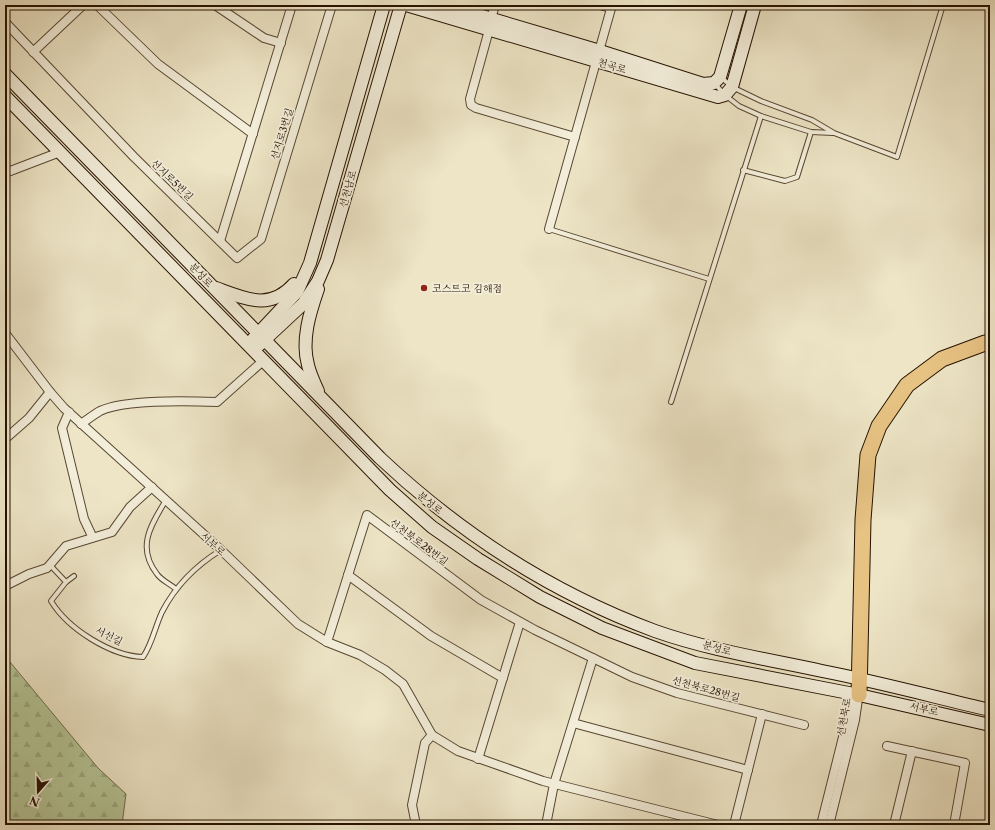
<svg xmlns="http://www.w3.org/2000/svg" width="995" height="830" viewBox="0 0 995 830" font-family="'Libre Caslon Text','Noto Serif KR',serif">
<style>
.forest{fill:url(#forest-firs);stroke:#6e6c4c}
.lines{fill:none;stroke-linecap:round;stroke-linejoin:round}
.lane-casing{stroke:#584732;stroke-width:6}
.street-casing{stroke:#584732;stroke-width:10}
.secondary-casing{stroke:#261200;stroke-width:14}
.highway-casing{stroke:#261200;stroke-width:17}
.lane{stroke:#f3eeda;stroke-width:4}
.street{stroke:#f3eeda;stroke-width:8}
.secondary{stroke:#f3eeda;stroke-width:12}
.highway{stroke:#e6c283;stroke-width:15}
.poi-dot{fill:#8f2418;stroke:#f3eeda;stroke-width:1.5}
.labels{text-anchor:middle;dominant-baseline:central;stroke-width:3.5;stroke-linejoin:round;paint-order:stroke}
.street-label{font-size:10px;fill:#261200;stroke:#f3eeda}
.poi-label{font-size:10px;fill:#261200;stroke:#f3eeda;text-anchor:start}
</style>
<defs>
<pattern id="forest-firs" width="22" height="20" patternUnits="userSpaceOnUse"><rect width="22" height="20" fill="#b5c597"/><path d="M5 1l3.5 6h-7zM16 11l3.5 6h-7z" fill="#9ca880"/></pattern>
</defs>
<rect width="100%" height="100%" fill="#ede5c6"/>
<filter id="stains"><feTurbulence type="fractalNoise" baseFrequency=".005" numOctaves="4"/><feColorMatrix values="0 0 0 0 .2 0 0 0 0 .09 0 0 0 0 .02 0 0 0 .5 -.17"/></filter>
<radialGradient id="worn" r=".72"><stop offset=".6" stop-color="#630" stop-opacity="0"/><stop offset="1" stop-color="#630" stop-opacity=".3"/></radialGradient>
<path class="forest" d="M5,656L98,768L126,794L122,825H5Z"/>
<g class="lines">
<g class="lane-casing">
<g id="lane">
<path d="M722,78L732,87L761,101L812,120L834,133L897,157L943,5"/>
<path d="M715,84L725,95L739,106L761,116L811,132L833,133"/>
<path d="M743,170L785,181L797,177L811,132"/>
<path d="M549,229L709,279"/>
<path d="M671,402L761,116"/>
<path d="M166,500C151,525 136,547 157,574C161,580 170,584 176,589"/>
<path d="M50,565L66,582L51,601C68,629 111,656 143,657C152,644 155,627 162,612C176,585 195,566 221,550"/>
<path d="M66,582L74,576"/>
</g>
</g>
<g class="street-casing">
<g id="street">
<path d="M97,5L158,64L253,134"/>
<path d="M215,5L264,38L281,43"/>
<path d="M600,5L611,8"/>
<path d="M491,19L495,5"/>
<path d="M5,22L134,157L237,258L261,239L332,5"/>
<path d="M489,30L470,99L471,105L476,108L575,137"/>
<path d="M33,52L83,5"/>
<path d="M5,173L60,152"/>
<path d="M549,229L612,5"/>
<path d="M220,241L292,5"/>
<path d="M5,333L50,392L64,408L221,550L298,624L327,642L360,655L385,670L403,684L432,735L458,751L543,781L718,825"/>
<path d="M69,412L62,428L84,519L92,536"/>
<path d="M81,424C87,420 93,415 100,411C125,399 188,401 217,402L264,360"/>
<path d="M5,439L29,418L50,392"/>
<path d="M348,575L431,636L503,678"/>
<path d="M5,586L29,574L47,568L66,546L112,532L130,507L152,487"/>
<path d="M327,642L367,515L481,600L535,630L632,677L677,693L804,725"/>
<path d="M573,723L748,770"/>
<path d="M887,746L965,763L954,825"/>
<path d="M478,759L520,622"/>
<path d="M416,825L412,805L425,743L432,735"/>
<path d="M546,825L554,784L593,658"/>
<path d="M734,825L762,714"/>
<path d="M821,825L850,709L859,695"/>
<path d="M829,825L855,720L858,699"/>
<path d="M894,825L912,751"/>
</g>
</g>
<g class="secondary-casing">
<g id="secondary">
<path d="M406,5L718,97L725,95L732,87L755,5"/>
<path d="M445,5L600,51L703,84L714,83L720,77L741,5"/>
<path d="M5,74L380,458C460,533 552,593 655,631C709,650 766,659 822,671C879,682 934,697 990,710"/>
<path d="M5,96L390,490L432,527L478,559L540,597L602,628L695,663L859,695L990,725"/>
<path d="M216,288C246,299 270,311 294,284"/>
<path d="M318,289C310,312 301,340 308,365C310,374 314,382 318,391"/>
<path d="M253,339L297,292L310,263L384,5"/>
<path d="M259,345L303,304L318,281L327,260L401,5"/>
</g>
</g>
<g class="highway-casing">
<path id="highway" d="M859,695L863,520L868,455L879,426L907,385L942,359L985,343L990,344"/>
</g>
<use href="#lane" class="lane"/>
<use href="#street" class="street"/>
<use href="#secondary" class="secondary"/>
<use href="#highway" class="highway"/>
</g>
<circle class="poi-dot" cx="424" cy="288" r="4"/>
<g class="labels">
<g class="street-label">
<text transform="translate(612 66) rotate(16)">천곡로</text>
<text transform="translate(282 134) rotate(-73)">선지로3번길</text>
<text transform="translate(172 180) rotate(44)">선지로5번길</text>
<text transform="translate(348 189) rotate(-74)">선천남로</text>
<text transform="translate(201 275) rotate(46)">분성로</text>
<text transform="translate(430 503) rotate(39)">분성로</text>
<text transform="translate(419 542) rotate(37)">선천북로28번길</text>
<text transform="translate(213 544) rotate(43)">서부로</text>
<text transform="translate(109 636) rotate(26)">서선길</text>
<text transform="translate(717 648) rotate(15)">분성로</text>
<text transform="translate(706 689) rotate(15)">선천북로28번길</text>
<text transform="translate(924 709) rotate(13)">서부로</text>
<text transform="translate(844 717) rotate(-80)">선천북로</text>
</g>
<g class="poi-label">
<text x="432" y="288">코스트코 김해점</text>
</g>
</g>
<rect width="995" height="830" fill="none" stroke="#ede5c6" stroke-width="20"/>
<rect x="6" y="6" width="983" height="818" fill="none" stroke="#261200" stroke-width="2"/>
<rect x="10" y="10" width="975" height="810" fill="none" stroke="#261200"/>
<g transform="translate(38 792) rotate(200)" stroke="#f3eeda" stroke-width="3" paint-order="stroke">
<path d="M0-3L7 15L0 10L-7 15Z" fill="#261200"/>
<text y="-6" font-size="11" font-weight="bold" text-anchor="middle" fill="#261200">N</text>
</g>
<rect width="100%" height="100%" filter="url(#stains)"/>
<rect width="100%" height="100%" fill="url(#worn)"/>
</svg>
